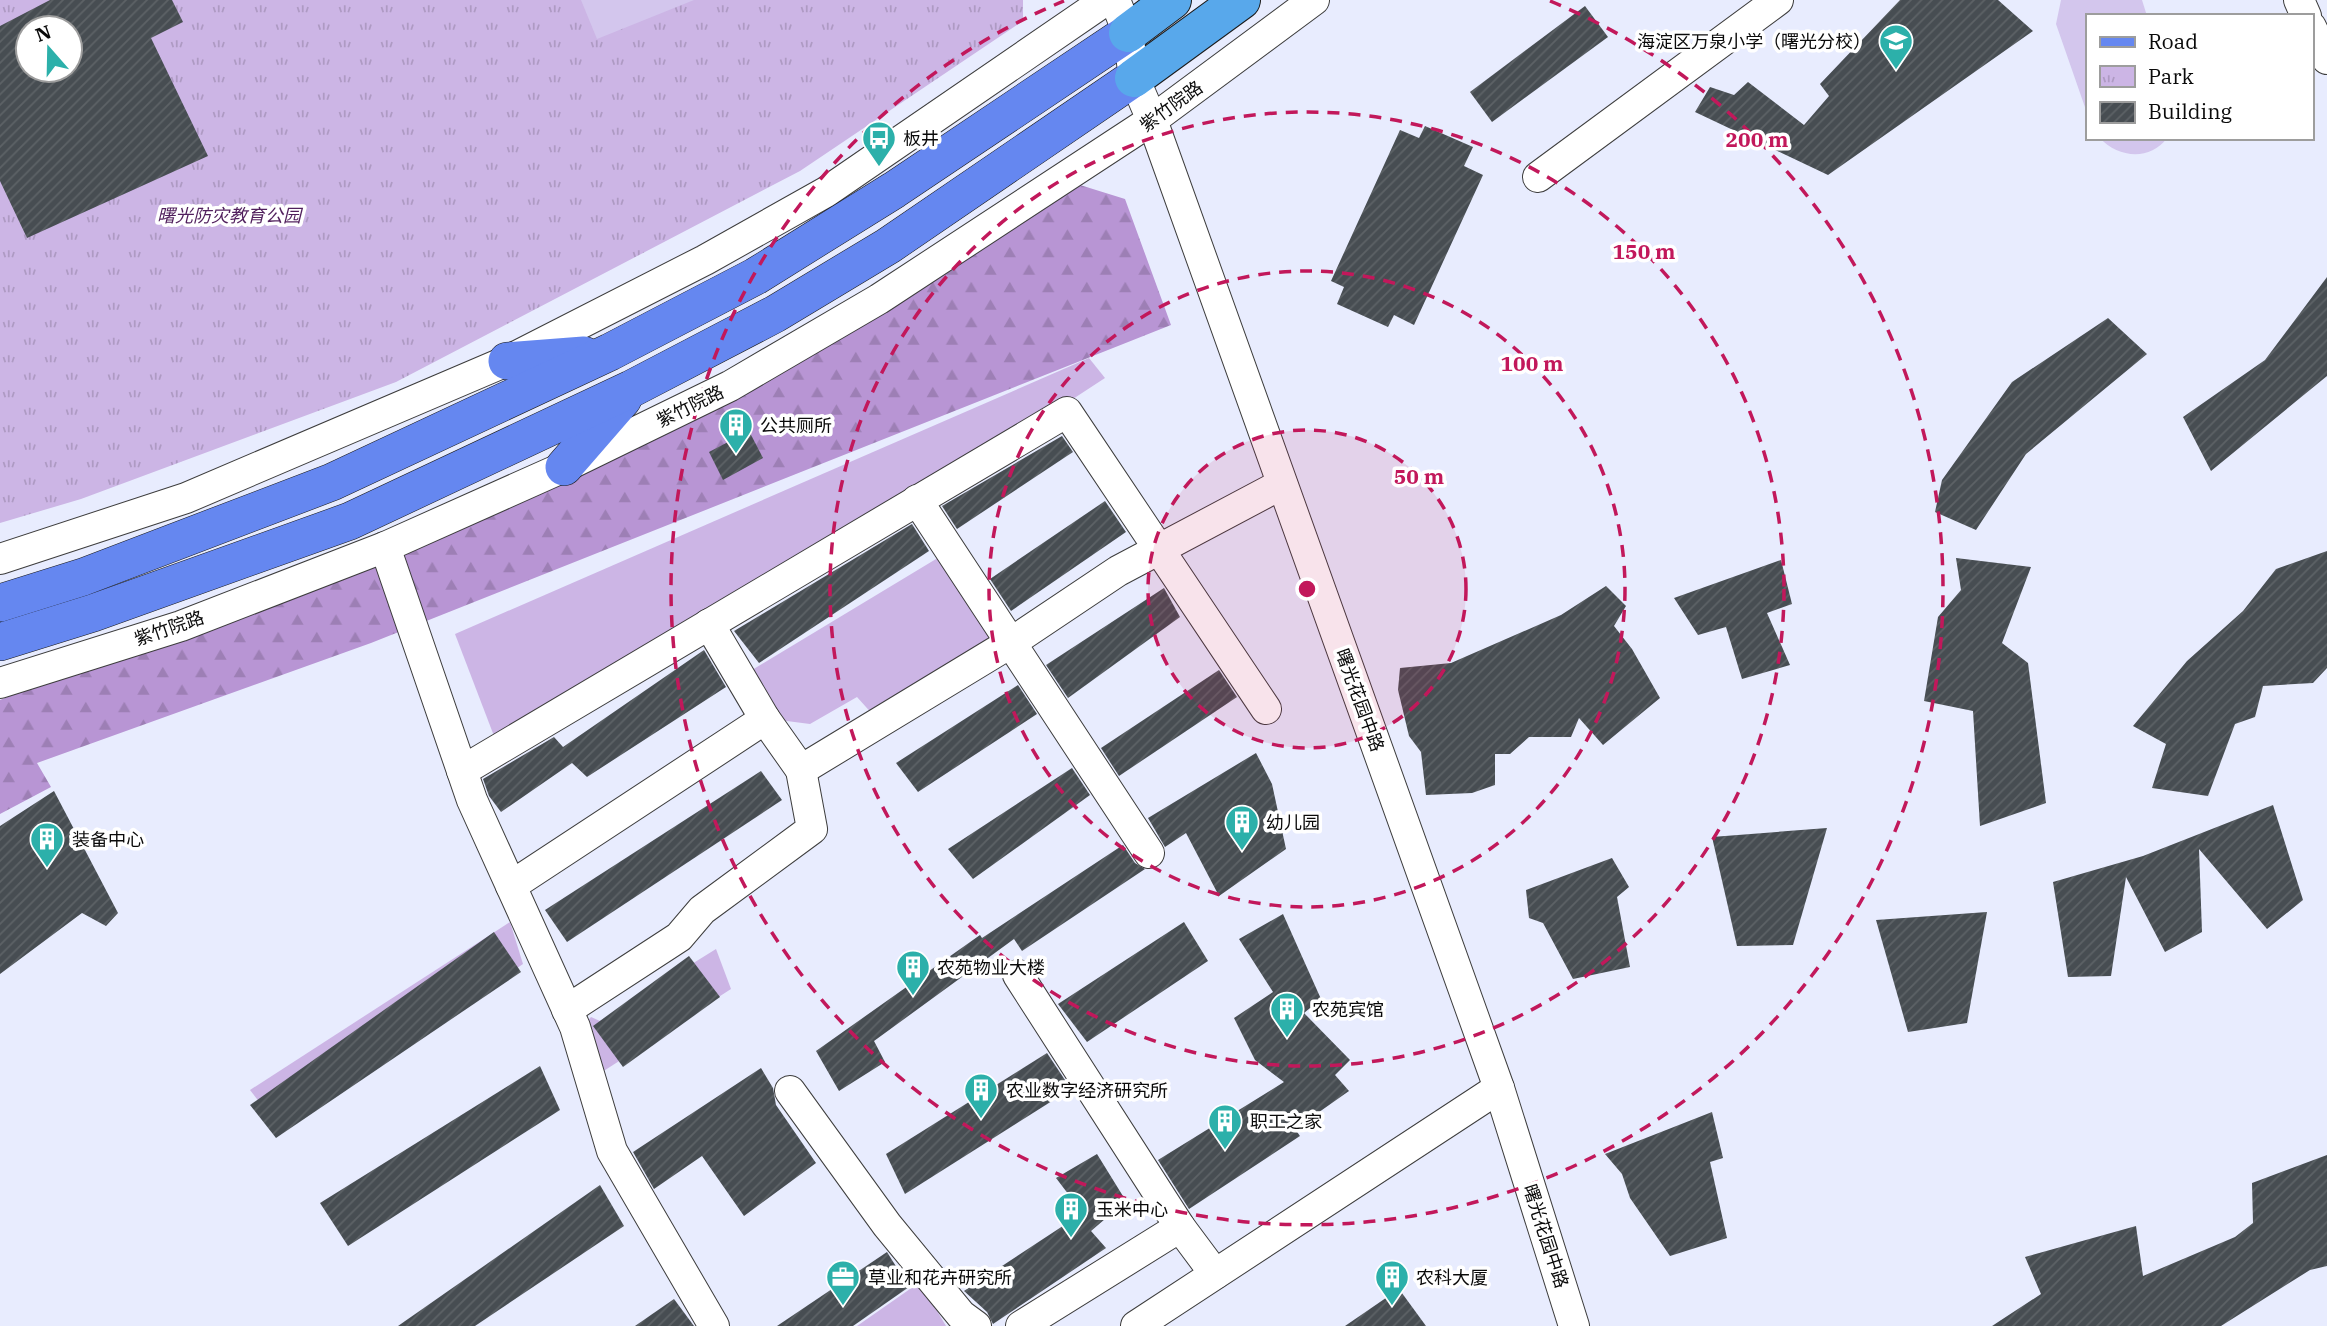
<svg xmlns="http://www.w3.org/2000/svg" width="2327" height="1326" viewBox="0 0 2327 1326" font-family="'IBM Plex Serif','Noto Sans SC',serif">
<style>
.grass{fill:#ccb5e5}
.forest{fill:url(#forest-firs)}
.park{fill:url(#park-tufts);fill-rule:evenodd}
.pitch{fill:#d3c6ed}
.building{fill:url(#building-hatch);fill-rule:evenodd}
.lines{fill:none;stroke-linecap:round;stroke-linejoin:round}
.minor-casing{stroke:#3d3d3d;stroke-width:32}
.major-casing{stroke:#1b1b1b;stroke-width:38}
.highway-casing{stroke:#1b1b1b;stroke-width:40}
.minor{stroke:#fff;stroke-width:30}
.major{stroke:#6587f0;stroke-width:37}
.highway{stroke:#58a8eb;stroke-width:38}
.ring{fill:none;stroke:#c2185b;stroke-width:3.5;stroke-dasharray:12 9}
.labels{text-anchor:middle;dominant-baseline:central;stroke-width:7;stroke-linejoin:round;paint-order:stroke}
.poi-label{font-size:18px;fill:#0a0a0a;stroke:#fff;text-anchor:start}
.street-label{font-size:18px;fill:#0a0a0a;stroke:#fff}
.park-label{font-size:18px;font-style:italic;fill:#501f5c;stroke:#fff}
.centre{fill:#c2185b;stroke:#fff;stroke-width:3.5}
.ring-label{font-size:21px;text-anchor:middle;font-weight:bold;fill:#c2185b;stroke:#fff;stroke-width:7;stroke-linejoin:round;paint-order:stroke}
</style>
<defs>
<pattern id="forest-firs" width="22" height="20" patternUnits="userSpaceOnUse" patternTransform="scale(1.75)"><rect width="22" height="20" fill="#b895d4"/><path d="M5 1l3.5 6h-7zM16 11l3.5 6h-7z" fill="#9d7fb5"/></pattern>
<pattern id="park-tufts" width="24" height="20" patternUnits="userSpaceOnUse" patternTransform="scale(1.75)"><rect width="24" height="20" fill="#ccb5e5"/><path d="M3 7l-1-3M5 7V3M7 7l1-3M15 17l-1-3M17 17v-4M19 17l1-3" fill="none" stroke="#ae9ac3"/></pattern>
<pattern id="building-hatch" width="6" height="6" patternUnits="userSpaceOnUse" patternTransform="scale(1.75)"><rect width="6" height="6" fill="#474d52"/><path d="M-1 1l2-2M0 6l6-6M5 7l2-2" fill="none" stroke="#5d6266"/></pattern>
</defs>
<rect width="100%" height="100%" fill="#e8ecfe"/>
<g class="grass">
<path d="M1089,358L1105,378L1030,427L494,736L455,634Z"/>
<path d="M941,556L998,640L875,717L857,697L810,724L779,720L747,673Z"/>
<path d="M510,922L523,964L280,1129L250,1090Z"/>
<path d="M716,949L731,989L599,1074L578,1031L591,1017L600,1021Z"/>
<path d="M920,1282L946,1326H857Z"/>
</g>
<path class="forest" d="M1080,185L1125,199L1171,325L371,643L37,763L51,787L0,814V700L385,547L720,403Z"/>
<path class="park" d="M0,0H1023V21L800,171L396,382L81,499L0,523ZM28,28H70V70H28Z"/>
<g class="pitch">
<path d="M581,0H694L597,39Z"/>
<path d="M2061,0H2142L2147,16H2087V113L2056,24Z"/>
<path d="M2100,138H2167C2150,161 2118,158 2100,138Z"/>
</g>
<g class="building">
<path d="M50,0H172L183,22L151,38L208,156L27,238L0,181V26ZM28,28H70V70H28Z"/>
<path d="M1900,0H1998L2033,31L1828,175L1695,112L1710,87L1734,95L1748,82L1804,125L1829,96L1820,84Z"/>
<path d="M1585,6L1608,37L1492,122L1470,92Z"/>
<path d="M1425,126L1473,147L1464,166L1483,175L1414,325L1394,315L1388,327L1337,304L1344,287L1331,281L1400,130L1419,138Z"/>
<path d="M2327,277V376L2211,471L2183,417L2265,360Z"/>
<path d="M2108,318L2147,354L2026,454L1976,530L1935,512L1942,480L2012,382Z"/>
<path d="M749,431L763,458L723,480L709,452Z"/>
<path d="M1062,436L1073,452L957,529L942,506Z"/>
<path d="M1105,501L1126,532L1011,611L990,579Z"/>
<path d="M912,524L929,551L759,663L734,631Z"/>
<path d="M2327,551V668L2313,683L2263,686L2255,717L2235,724L2208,796L2152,788L2166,744L2133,726L2187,661L2243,611L2276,569Z"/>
<path d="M1956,558L2031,567L2002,643L2028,663L2046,803L1980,826L1973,711L1924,701L1938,617L1961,590Z"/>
<path d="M1781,560L1792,604L1767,613L1790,665L1742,679L1726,627L1698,635L1674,598Z"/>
<path d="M1606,586L1626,606L1614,626L1632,649L1660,698L1603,745L1579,718L1571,737H1529L1510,754H1495V785L1472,793L1426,795L1421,752L1409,736L1398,690L1400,668L1451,663L1561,615Z"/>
<path d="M1164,588L1180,617L1068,698L1046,665Z"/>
<path d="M704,650L726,687L587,777L572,763L501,812L489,796L483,779L554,737L563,747Z"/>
<path d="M1219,670L1237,697L1119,776L1101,748Z"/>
<path d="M1018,685L1037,714L918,792L896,763Z"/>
<path d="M1256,753L1272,784L1286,849L1219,896L1186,833L1165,847L1148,818Z"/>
<path d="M1072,768L1090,795L973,879L948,849Z"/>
<path d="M761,771L782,800L567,942L545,910Z"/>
<path d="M54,791L118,913L106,926L82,913L0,974V826Z"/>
<path d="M2273,805L2303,900L2267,929L2199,849L2202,932L2165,952L2126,877L2111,976L2068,977L2053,882L2143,856Z"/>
<path d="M1827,828L1793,945L1737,946L1712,837Z"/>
<path d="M1123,845L1135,863L1145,869L1022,951L1014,939L874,1041L885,1062L839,1091L816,1051L980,935L982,938Z"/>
<path d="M1612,858L1629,887L1617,897L1630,967L1573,979L1543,923L1529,918L1526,890Z"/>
<path d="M1987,912L1967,1023L1908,1032L1876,920Z"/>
<path d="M1283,914L1321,999L1304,1013L1350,1060L1335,1075L1349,1091L1295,1129L1300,1136L1189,1209L1158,1160L1284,1082L1255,1060L1234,1018L1273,992L1239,939Z"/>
<path d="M1184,922L1208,961L1087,1042L1058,1004Z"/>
<path d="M494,932L521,972L276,1138L250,1105Z"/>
<path d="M689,956L720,997L623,1067L593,1026Z"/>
<path d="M1047,1053L1071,1089L905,1194L886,1154Z"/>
<path d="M540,1066L560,1110L348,1246L320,1203Z"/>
<path d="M761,1068L773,1088L776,1105L816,1163L744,1216L702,1156L654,1189L633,1152Z"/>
<path d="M1712,1112L1723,1158L1710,1162L1727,1238L1670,1256L1630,1198L1622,1174L1605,1154Z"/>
<path d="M1097,1154L1126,1201L1091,1231L1106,1248L993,1324L987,1312L964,1291L1075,1218L1072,1199L1056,1178Z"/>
<path d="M2327,1155V1266L2310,1270L2221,1326H1992L2041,1294L2025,1257L2136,1226L2143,1276L2235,1237L2253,1223L2252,1183Z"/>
<path d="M600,1185L624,1226L475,1326H398Z"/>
<path d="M887,1252L909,1287L853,1326H777Z"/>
<path d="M1399,1289L1426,1326H1345Z"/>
<path d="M674,1299L694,1326H635Z"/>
</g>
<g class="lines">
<g class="minor-casing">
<g id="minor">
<path d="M1115,0L1128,33L1134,78L1152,120L1499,1088L1574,1326"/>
<path d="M2299,0L2306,16"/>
<path d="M2311,27L2327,59"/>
<path d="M1538,177L1778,0"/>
<path d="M917,500L1149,853"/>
<path d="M385,547L472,800L575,1027L612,1151L714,1326"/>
<path d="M0,559L186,498L507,361L705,260L826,192L1106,0"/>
<path d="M709,624L765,719"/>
<path d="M0,683L181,626L385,547L564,467L730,386L879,299L1152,120L1314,0"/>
<path d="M462,771L1067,412L1266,709"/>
<path d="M511,886L765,719L801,770L1012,642L1118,571L1282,484"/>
<path d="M1018,975L1180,1227"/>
<path d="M567,1010L679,937L702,910L812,829L801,770"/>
<path d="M790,1091L887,1225L961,1315L976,1326"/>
<path d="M1021,1326L1180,1227L1215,1274"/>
<path d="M1136,1326L1499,1088"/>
</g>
</g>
<g class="major-casing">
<g id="major">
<path d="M507,361L584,355"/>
<path d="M564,467L623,399"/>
<path d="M0,603L83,577L332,482L610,352L756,276L894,190L1128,33"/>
<path d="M0,642L93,613L350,521L631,389L775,314L888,246L1134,78"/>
</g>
</g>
<g class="highway-casing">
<g id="highway">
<path d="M1128,33L1172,0"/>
<path d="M1134,78L1241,0"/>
</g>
</g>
<use href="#minor" class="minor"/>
<use href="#major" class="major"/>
<use href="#highway" class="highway"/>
</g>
<circle cx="1307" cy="589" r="159" fill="#c2185b" fill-opacity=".12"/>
<g class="ring">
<circle cx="1307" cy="589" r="159"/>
<circle cx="1307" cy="589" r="318"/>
<circle cx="1307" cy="589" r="477"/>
<path d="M1550 1A636 636 0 1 1 1064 1"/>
</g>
<defs>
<g id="school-pin" transform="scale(1.75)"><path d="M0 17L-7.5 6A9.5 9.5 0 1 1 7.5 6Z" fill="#2cb0aa" stroke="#fff"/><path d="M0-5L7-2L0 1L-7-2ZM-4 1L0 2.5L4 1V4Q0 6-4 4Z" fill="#fff"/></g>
<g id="bus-pin" transform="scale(1.75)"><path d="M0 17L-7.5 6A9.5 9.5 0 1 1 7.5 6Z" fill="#2cb0aa" stroke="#fff"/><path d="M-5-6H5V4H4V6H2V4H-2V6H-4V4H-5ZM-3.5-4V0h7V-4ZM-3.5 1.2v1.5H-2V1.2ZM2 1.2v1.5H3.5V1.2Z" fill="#fff"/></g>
<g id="building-pin" transform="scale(1.75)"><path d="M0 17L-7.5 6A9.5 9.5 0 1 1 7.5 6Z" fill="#2cb0aa" stroke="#fff"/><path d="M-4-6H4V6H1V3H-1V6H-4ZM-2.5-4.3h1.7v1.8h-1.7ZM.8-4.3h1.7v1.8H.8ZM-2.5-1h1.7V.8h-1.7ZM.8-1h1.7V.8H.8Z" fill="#fff"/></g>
<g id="office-pin" transform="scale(1.75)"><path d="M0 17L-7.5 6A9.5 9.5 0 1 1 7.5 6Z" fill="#2cb0aa" stroke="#fff"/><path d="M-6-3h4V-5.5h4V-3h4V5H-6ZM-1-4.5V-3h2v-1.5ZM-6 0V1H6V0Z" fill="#fff"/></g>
</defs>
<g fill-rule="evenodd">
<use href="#school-pin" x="1896" y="41"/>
<use href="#bus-pin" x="879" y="138"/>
<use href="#building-pin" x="736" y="425"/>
<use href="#building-pin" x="1242" y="822"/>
<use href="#building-pin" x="47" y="839"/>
<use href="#building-pin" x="913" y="967"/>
<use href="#building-pin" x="1287" y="1009"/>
<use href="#building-pin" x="981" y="1090"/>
<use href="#building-pin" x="1225" y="1121"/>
<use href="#building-pin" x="1071" y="1209"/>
<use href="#office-pin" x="843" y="1277"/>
<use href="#building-pin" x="1392" y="1277"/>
</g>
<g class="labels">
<g class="poi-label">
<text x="1871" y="41" text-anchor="end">海淀区万泉小学（曙光分校）</text>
<text x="903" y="138">板井</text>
<text x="760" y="425">公共厕所</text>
<text x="1266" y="822">幼儿园</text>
<text x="72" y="839">装备中心</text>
<text x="937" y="967">农苑物业大楼</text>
<text x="1312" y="1009">农苑宾馆</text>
<text x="1006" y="1090">农业数字经济研究所</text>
<text x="1250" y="1121">职工之家</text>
<text x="1096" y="1209">玉米中心</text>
<text x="868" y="1277">草业和花卉研究所</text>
<text x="1416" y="1277">农科大厦</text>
</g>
<g class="street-label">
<text transform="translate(1171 106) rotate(-36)">紫竹院路</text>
<text transform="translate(690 406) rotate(-26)">紫竹院路</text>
<text transform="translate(169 628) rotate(-19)">紫竹院路</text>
<text transform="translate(1360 700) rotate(70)">曙光花园中路</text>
<text transform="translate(1546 1236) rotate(72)">曙光花园中路</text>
</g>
<g class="park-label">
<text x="229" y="215">曙光防灾教育公园</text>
</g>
</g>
<circle cx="1307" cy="589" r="10" class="centre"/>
<g class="ring-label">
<text x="1757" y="147">200 m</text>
<text x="1644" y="259">150 m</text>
<text x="1532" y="371">100 m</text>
<text x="1419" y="484">50 m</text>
</g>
<rect x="2086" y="14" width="228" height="126" fill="#ffffff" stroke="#9d9d9d" stroke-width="2"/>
<rect x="2100" y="37" width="35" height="10" fill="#6587f0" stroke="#9d9d9d" stroke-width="2"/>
<text x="2148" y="49" font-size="21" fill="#0a0a0a">Road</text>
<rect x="2100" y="66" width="35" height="21" fill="url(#park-tufts)" stroke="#9d9d9d" stroke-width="2"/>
<text x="2148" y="84" font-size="21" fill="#0a0a0a">Park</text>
<rect x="2100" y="102" width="35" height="21" fill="url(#building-hatch)" stroke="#9d9d9d" stroke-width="2"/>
<text x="2148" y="119" font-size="21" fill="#0a0a0a">Building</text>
<g transform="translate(49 49) rotate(340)"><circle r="33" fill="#ffffff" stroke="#9d9d9d" stroke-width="2"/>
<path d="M0-5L12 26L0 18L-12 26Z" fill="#2cb0aa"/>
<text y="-10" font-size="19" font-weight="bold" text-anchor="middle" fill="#0a0a0a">N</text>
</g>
</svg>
